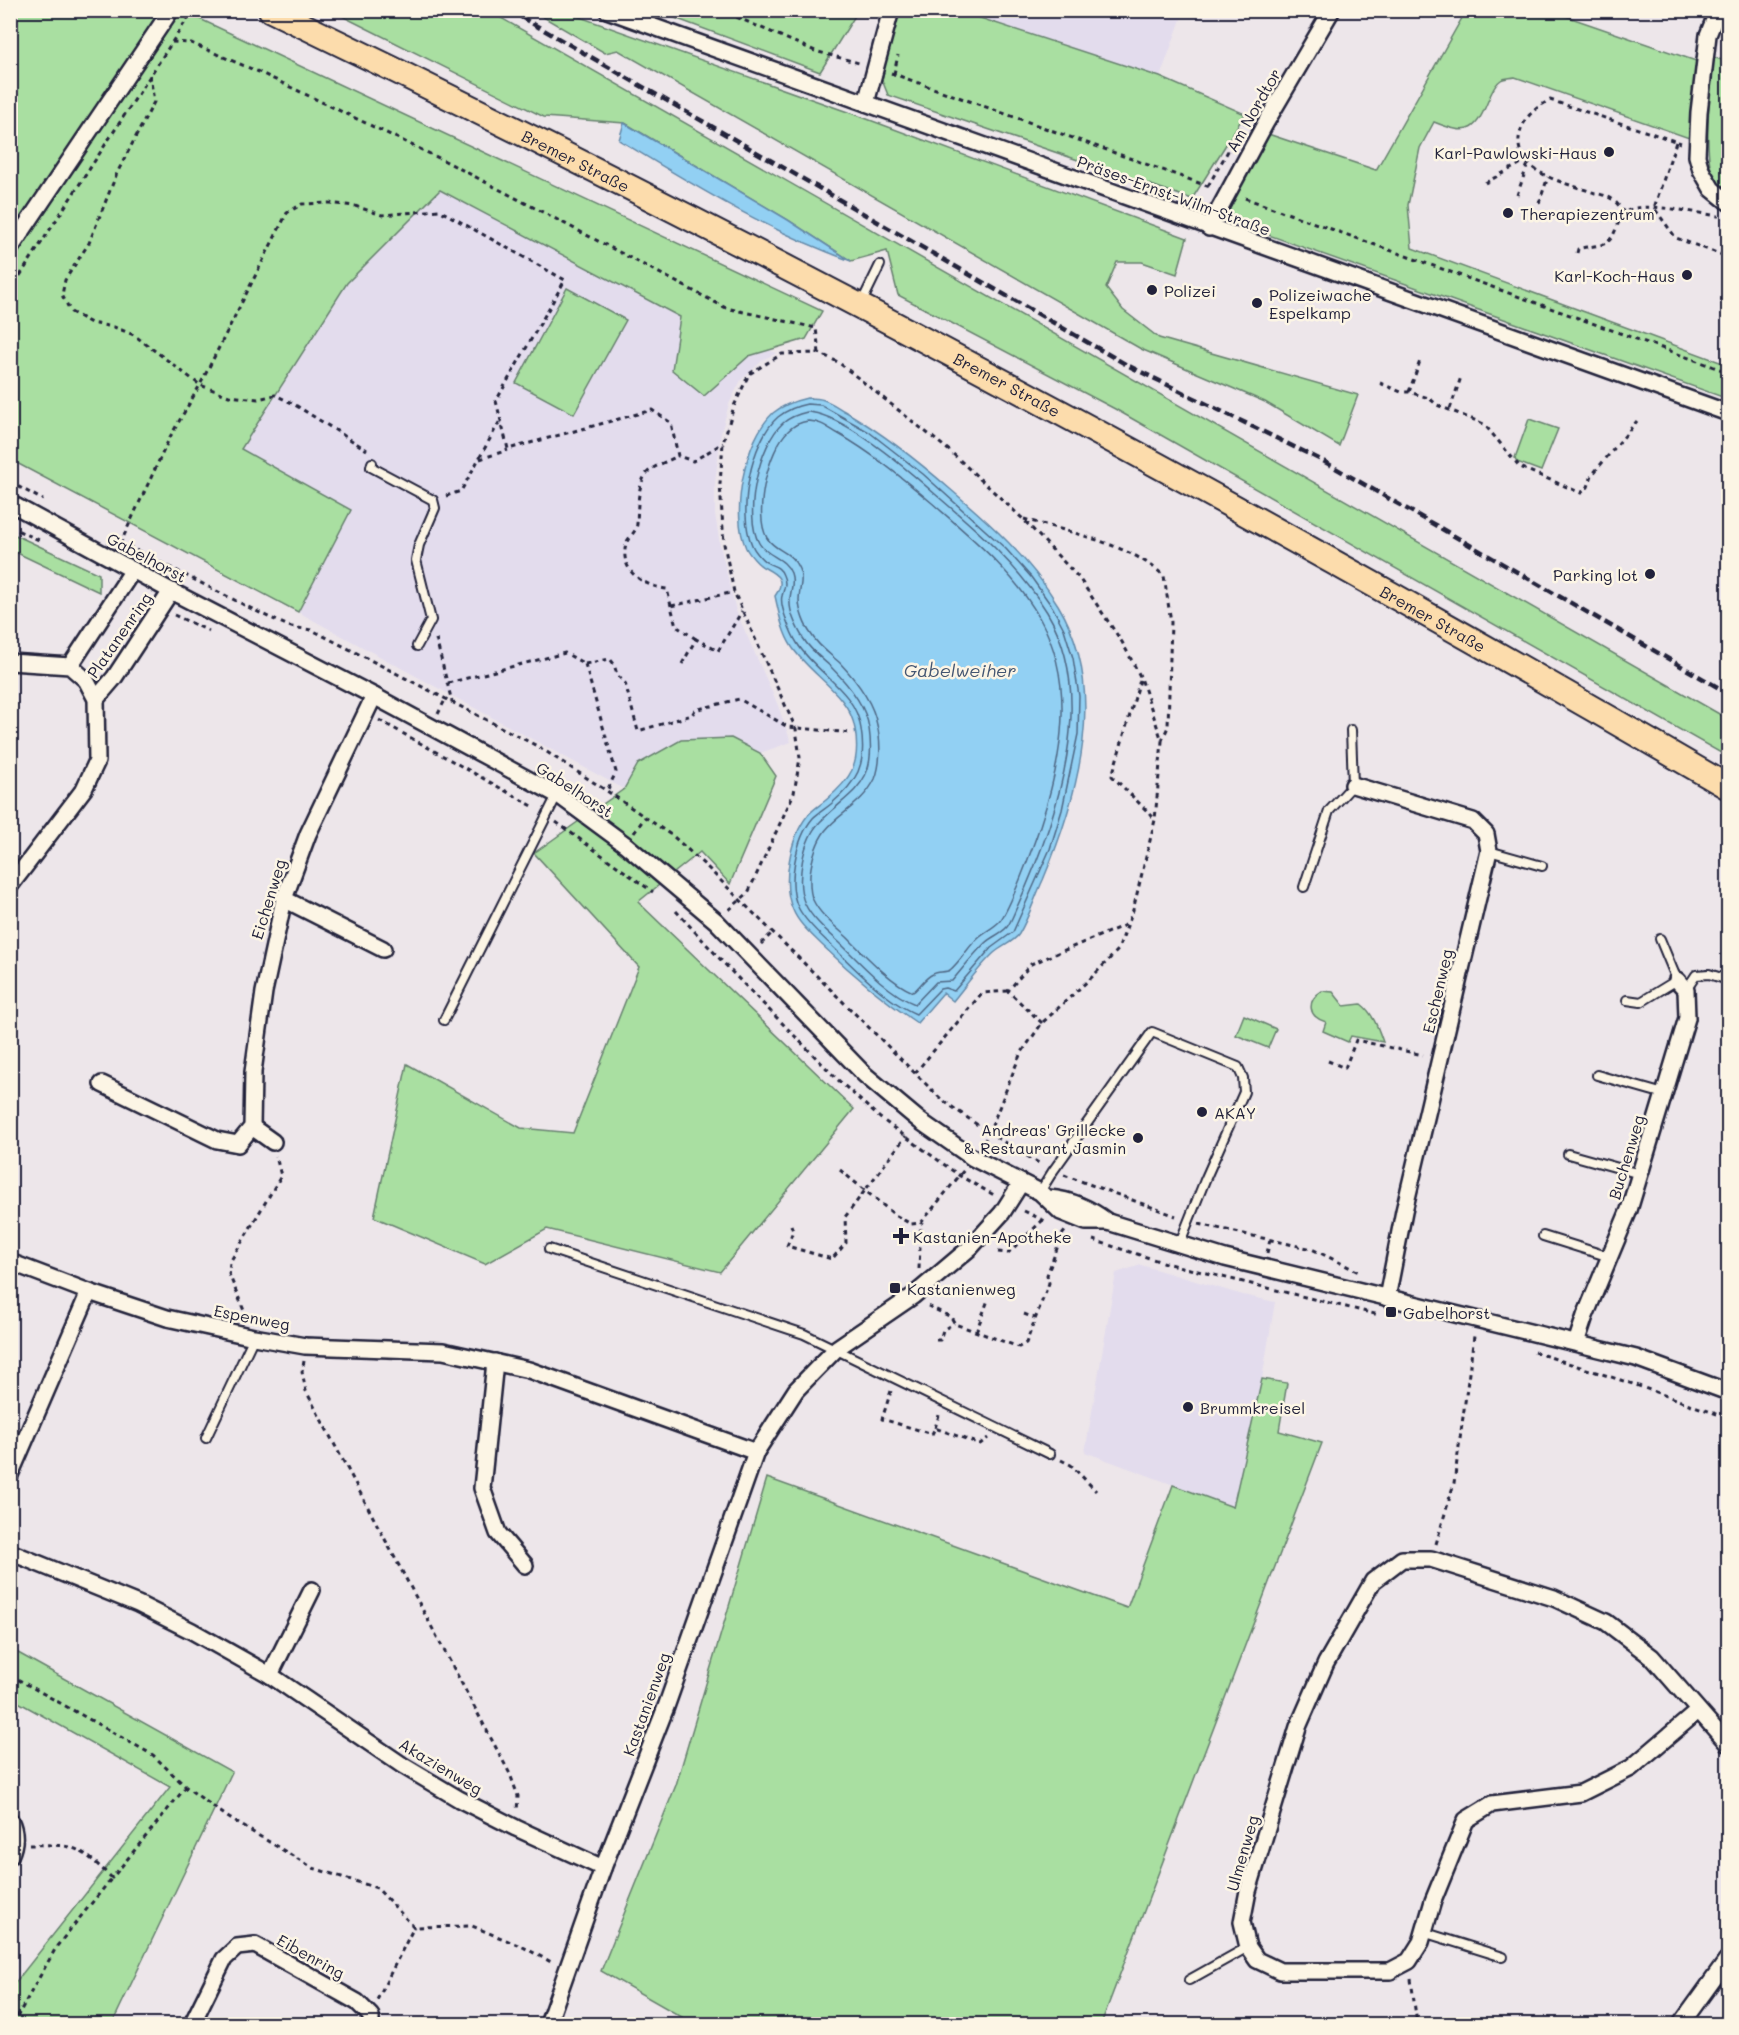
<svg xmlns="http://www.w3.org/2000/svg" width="1739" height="2035" viewBox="0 0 1739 2035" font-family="Mali,sans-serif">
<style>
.built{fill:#e3dced}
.green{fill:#a9dfa1;stroke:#66806e;stroke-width:1.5}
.water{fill:#92d0f3;stroke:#658aa9;stroke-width:1.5}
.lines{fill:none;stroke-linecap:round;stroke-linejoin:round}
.shore{stroke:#4f6885;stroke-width:1.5}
.lane-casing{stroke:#22223b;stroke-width:12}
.street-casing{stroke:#22223b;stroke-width:20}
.primary-casing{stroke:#22223b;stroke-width:28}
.path{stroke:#22223b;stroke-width:3;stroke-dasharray:4.5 4.5;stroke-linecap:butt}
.lane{stroke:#fcf5e5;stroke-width:8}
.street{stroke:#fcf5e5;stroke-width:15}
.primary{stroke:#fcdcac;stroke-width:24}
.rail{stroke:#22223b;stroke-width:4.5;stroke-dasharray:9 4.5;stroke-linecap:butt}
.poi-dot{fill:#22223b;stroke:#fcf5e5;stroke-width:2}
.labels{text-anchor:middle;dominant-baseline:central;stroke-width:5;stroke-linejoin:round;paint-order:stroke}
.street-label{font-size:16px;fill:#22223b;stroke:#fcf5e5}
.poi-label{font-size:16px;fill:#22223b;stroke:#fcf5e5;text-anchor:start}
.water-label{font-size:18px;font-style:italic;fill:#445672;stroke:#fcf5e5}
</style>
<rect width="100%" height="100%" fill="#ede6ea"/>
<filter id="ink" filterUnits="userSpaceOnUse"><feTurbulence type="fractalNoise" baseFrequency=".0167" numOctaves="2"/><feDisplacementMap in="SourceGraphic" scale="12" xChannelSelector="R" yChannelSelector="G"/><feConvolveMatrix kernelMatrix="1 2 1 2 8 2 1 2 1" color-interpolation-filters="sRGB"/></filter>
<g filter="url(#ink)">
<g class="built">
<path d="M959,11H1184L1160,77Z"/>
<path d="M440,190L681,318L777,353L764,359L741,380L729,404L721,433L715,483V514L720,545L736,611L777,703L791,742L760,753L731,738L638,764L624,789L298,612L351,510L240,449L347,283Z"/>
<path d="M1141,1265L1243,1295L1275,1302L1262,1379L1287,1383L1279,1431L1322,1443L1233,1507L1085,1452L1116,1273Z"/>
</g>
<g class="green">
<path d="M10,11H183L822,311L806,339L749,356L704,396L672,370L680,317L440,190L347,283L241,449L351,510L298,612L11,460Z"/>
<path d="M332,11H489L1728,719V757L1115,409L898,295L887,251L851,261L788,220L625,123L544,117Z"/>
<path d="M533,11H563L859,116L1187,238L1177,274L1142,262H1117L1106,288L1123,310L1159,338L1358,395L1339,446L1265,402L1141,349L618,50L605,53Z"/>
<path d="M656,11H858L820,72Z"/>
<path d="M896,11H959L1160,77L1245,114L1192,199L888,95L882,80Z"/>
<path d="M1466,11H1551L1699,62L1692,139L1515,77C1511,78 1504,78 1501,80C1495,84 1493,90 1490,96C1476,131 1471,137 1434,122L1420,148L1408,205L1412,248L1728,365V399L1224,219L1268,134L1376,170Z"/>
<path d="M1713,57L1728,62V193C1726,192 1722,191 1720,188C1699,169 1711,85 1713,57Z"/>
<path d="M567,288L626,320L574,414L516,383Z"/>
<path d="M1529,419L1558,429L1541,471L1517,462L1515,458Z"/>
<path d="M11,533L99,574V592L11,550Z"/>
<path d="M731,738L760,753L776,776L730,884L700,852L638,902L854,1109L720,1272L547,1229L485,1264L374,1217L407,1064L521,1128L573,1133L639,967L534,853L624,789L638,764L681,740Z"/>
<path d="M1322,991L1333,992L1344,1006L1361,1004C1373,1013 1378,1028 1383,1042L1351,1036L1348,1042L1323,1031L1326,1022C1308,1017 1306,1001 1322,991Z"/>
<path d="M1244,1015L1276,1029L1268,1048L1236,1035Z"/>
<path d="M1262,1379L1287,1383L1279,1431L1322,1443L1101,2024H694L601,1971L676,1785L767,1478L1127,1608L1173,1485L1233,1507Z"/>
<path d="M11,1649L232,1772L112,2024H11V1988L170,1787L11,1698Z"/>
</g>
<g class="water">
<path d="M624,123L788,220L851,261C769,232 693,185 619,140Z"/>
<path d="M807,398C812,398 819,398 824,400C833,403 840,409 848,413C885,435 918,461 950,489C990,523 1030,559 1058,605C1109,688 1078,797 1043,880C1035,897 1029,917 1019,934C1014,942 1002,946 994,953C979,967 966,985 953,1001L943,993L917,1023C883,1000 852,974 822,945C812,935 798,923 793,910C781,884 790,837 808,815C813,809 820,805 826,800C851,779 861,764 855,729C849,693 811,676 792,647C782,632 779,613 775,596C786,580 778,575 765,568C759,566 749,554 746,548C730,513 745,439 773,413C783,405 794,401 807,398Z"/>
</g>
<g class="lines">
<g class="shore">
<path d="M807,404L821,405L869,432L923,474L1006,549L1031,577L1053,608L1064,629L1073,658L1079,696L1078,734L1062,810L1050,849L1013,932L991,948L954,991L945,988L940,989L916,1014C888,1002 857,971 835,949C823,937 807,924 799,909C786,885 796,838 813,818C818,813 825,809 831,804C857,782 867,765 861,729C856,690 815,673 797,643C792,635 779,606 782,596C784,588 787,584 783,575C779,565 773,567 766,562C761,559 754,550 752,545C737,512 751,440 778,417C787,410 796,406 807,404Z"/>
<path d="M807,412C842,413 908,470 935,494C976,529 1018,565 1047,612C1086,677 1071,759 1049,827C1040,854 1029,881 1017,907C1014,913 1011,922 1007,927C1001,934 991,937 985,943C973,955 963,968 952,981L936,982L915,1004C889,994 861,964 841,944C829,933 812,919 805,904C795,882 803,839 820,822C854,788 877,785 869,728C866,706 847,683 831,667C821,658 810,650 803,638C797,628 789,612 790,600C790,590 795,584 791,573C785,557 767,557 759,543C743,515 759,444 783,423C790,417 798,414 807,412Z"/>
<path d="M808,421C819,421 827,427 837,433C871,452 901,477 932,503C971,537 1015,573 1040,619C1076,683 1062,760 1040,826C1034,844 1009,912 999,922C993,928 986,931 980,936C969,945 961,961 950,970C945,973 938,971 933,974C924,978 920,987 913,992C891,983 865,955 847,937C836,927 820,915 813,900C809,892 810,883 810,874C812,859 816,843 825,831C840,812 862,805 875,779C881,764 881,740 877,725C873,701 856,680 840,663C830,654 818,646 811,634C805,626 799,611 799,600C799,588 804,581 799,569C792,551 776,552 767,538C753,514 768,450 788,431C793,426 800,422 808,421Z"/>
</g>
<g class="lane-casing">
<g id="lane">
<path d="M861,304L880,265"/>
<path d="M372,463L371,467L433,500L435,508L419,545L416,560L431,620L417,646"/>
<path d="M1489,851L1542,866"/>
<path d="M1304,887L1329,811L1353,785L1351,730"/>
<path d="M1686,990L1696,975L1709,974L1728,980"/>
<path d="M1627,1000L1641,1002L1677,980L1660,939"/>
<path d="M444,1020L557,795"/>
<path d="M1597,1075L1664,1094"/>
<path d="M1568,1154L1640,1174"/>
<path d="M1040,1192L1053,1171L1152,1032L1238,1067L1243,1078L1244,1092L1205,1180L1179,1245"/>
<path d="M1543,1236L1610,1257"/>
<path d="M549,1249L804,1334L1050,1454"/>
<path d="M206,1438L254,1337"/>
<path d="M1423,1932L1503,1957"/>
<path d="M1189,1980L1248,1947"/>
</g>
</g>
<g class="street-casing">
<g id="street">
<path d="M607,10L1728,413"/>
<path d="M1718,10L1708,35L1699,112L1697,156L1701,170L1712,189L1728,202"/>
<path d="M866,103L891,10"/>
<path d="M1209,228L1265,124L1332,10"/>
<path d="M10,249L171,10"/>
<path d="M10,503L171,591L374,696L561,797L626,845L716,921L865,1075L920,1121L973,1158L1040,1192L1061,1212L1086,1222H1108L1225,1258L1636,1358L1728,1392"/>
<path d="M10,662L70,666L86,680L96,699L97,761L84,789L10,886"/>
<path d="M70,666L133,570"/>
<path d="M96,699L114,678L171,591"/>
<path d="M1353,785L1473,821L1486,834L1489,851L1404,1211L1387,1298"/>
<path d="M284,899L383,949"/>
<path d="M102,1084L217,1140L238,1144L252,1127L253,1072L264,992L284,899L308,834L374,696"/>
<path d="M252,1127L273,1142"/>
<path d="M1048,1198C1072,1200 1089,1208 1108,1222"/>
<path d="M10,1262L89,1292L167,1318L254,1337L305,1346L443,1351L529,1370L756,1452"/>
<path d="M1576,1343L1585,1316L1629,1210L1687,1018L1686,990L1677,980"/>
<path d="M495,1362L482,1488L498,1533L525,1565"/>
<path d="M10,1475L89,1292"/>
<path d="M10,1552L138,1604L192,1631L270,1675L402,1765L459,1799L516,1828L603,1868"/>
<path d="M270,1675L312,1590"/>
<path d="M1698,1711L1631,1768L1581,1793L1492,1804L1466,1820L1433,1901L1421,1942L1409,1961L1390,1971H1280L1257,1960L1248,1947L1242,1922L1248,1891L1298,1727L1326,1663L1373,1581L1402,1559H1431L1554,1598L1606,1622L1652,1657L1728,1744"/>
<path d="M10,1820C16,1832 15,1845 10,1856"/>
<path d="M192,2024L224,1959L237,1947L255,1945L357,2002L371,2016V2024"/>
<path d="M548,2024L603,1868L666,1707L756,1452L796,1390L837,1348L913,1296L971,1247L1002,1213L1021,1183"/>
<path d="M1681,2024L1728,1959"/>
</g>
</g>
<g class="primary-casing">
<g id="primary">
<path id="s1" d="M271,10C768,249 1253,510 1728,787"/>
</g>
</g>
<g class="path">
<path d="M720,10L815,51L859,63"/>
<path d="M172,42L191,43L261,73L445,161L726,308L816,328L819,353"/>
<path d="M891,73L1213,188"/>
<path d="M894,74L898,55"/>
<path d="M150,75L154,102L117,173L89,243L65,280L62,295L71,312L91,323L114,327L134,335L200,385L287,213L302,204L329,203L355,206L382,215L439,210L565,280L496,401L508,449L652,410L671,423L678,456L693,461L723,443"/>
<path d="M1676,142L1654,208L1676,238L1728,257"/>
<path d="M1485,183L1525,161"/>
<path d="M1208,186L1244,123"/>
<path d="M1517,195L1528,164"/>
<path d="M1245,198L1728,372"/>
<path d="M1539,203L1548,177"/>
<path d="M1624,213C1621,209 1617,202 1612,199C1608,196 1600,194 1595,193C1567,183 1510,173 1520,133C1525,116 1535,108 1550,100L1681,143"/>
<path d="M1726,219C1723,232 1722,243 1728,255"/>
<path d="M1577,253L1578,249C1587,246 1598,247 1606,243C1617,236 1616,220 1626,212C1639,200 1701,214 1719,216"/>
<path d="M10,291L193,10"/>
<path d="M1380,383L1401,392H1409L1429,398L1437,405L1484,424L1520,467L1581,493L1588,487L1592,475L1637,421"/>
<path d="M1409,392L1420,361"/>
<path d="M1450,409L1461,377"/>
<path d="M480,459L508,450"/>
<path d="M10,482L43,500"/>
<path d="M446,496L461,491L501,419"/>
<path d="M1024,519C1068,532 1131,544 1164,576L1171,622L1168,727L1162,740"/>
<path d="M10,527L39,540"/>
<path d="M120,544L170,437L200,385L229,396L258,399L275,395L292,403L367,450"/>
<path d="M128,546L264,615L291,627L312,630L539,747L607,791L674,837L709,869L941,1099L989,1133L1042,1165"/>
<path d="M671,606L667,589C644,586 619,572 626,544C628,537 636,533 637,524C638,509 637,487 646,474C652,466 669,461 678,456"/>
<path d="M174,615L209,631"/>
<path d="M436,639L452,702"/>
<path d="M696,639L676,626L671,606L734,592"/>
<path d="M585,664L610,659L614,664L617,675L625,683L638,731L692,715L695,710L739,699L788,727L851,733"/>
<path d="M682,664L696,639L718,651L742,611"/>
<path d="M1140,680L1112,776L1155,819"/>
<path d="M448,683L565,653L585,664L616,772L607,791"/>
<path d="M438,714L446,698"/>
<path d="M379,720L536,808"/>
<path d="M556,822L653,892"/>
<path d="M634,833L645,817"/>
<path d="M729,910L748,893L794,793L800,758L796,729L734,592L724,544L720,484L723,443L734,406L749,374L782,354L819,353L838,362L951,452L1023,519L1079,578L1122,642L1141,678L1162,741L1155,820L1133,910L1118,950L1092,977L1042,1023L1020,1055L989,1133L982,1145"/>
<path d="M676,911L732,972L837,1079L880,1118L960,1176L994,1195"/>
<path d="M761,944L773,932"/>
<path d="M1042,1023L1008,991L1031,964L1128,924"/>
<path d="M1328,1061L1345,1068L1356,1040L1423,1055"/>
<path d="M915,1073L982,993L1008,991"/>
<path d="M840,1170L895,1215L911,1224L921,1223L964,1170"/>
<path d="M1064,1175L1176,1216"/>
<path d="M1024,1211L1045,1221"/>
<path d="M1199,1224L1312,1249L1359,1272"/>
<path d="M791,1225L793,1231L787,1246L832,1259L846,1243L845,1217L906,1136"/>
<path d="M1093,1240L1165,1263L1379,1315"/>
<path d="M998,1252L1008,1253L1043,1220"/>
<path d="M1267,1253L1270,1240"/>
<path d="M919,1269L921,1223"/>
<path d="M928,1306L951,1317L955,1324L1019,1347L1026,1343L1049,1283L1047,1275L1062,1235L1065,1231"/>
<path d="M1024,1314L1035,1318"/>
<path d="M247,1318L229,1274L230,1262L281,1176L276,1156"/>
<path d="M976,1332L988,1300"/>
<path d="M936,1340H940L943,1330L954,1323"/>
<path d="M1534,1352L1636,1385L1728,1418"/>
<path d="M304,1361L302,1372L306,1391L510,1774L518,1796L517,1812"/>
<path d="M891,1391L882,1419L932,1434L935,1428L980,1444L988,1438"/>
<path d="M935,1428L940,1412"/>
<path d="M1061,1460L1071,1465L1096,1491"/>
<path d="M1436,1544L1454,1483L1474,1336"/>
<path d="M10,1675L153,1755L186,1787L229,1818L313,1868L377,1888L414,1927L472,1926L523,1947L553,1963"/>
<path d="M29,1845C77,1844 78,1846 112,1878L186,1787"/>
<path d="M1411,1979L1417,2024"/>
<path d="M377,2000L414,1927"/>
<path d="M17,2017L57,1946L112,1878"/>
</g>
<use href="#lane" class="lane"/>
<use href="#street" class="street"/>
<use href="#primary" class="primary"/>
<path class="rail" d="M509,10L1127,365L1325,462L1728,693"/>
</g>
</g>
<g class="poi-dot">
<circle cx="1609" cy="152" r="6"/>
<circle cx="1508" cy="213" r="6"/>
<circle cx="1687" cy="275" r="6"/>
<circle cx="1152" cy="290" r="6"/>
<circle cx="1257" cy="303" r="6"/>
<circle cx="1650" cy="574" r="6"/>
<circle cx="1202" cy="1112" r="6"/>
<circle cx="1138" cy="1138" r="6"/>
<path d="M898 1227h6v6h6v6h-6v6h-6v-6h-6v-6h6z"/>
<rect x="889" y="1282" width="12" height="12" rx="3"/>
<rect x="1385" y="1306" width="12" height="12" rx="3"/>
<circle cx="1188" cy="1407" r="6"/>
</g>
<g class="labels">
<g class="street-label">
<text transform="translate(1253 110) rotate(-60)">Am Nordtor</text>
<text stroke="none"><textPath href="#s1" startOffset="340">Bremer Straße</textPath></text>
<text transform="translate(1174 195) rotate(20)">Präses-Ernst-Wilm-Straße</text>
<text stroke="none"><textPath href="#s1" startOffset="826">Bremer Straße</textPath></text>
<text transform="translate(147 557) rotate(28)">Gabelhorst</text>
<text stroke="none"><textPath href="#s1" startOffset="1312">Bremer Straße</textPath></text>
<text transform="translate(119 635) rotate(-55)">Platanenring</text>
<text transform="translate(575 789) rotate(33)">Gabelhorst</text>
<text transform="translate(268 899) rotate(-73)">Eichenweg</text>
<text transform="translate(1437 991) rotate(-77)">Eschenweg</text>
<text transform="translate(1626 1157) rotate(-73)">Buchenweg</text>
<text transform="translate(252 1317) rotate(11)">Espenweg</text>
<text transform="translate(646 1704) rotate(-70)">Kastanienweg</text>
<text transform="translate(441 1766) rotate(31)">Akazienweg</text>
<text transform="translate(1242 1853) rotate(-74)">Ulmenweg</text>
<text transform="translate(311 1956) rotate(29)">Eibenring</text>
</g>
<g class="poi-label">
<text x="1597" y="152" text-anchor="end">Karl-Pawlowski-Haus</text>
<text x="1520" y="213">Therapiezentrum</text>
<text x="1675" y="275" text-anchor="end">Karl-Koch-Haus</text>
<text x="1164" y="290">Polizei</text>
<text x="1269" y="294">Polizeiwache<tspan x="1269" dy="18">Espelkamp</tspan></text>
<text x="1638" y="574" text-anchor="end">Parking lot</text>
<text x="1214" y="1112">AKAY</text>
<text x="1126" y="1129" text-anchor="end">Andreas' Grillecke<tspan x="1126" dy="18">&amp; Restaurant Jasmin</tspan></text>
<text x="913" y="1236">Kastanien-Apotheke</text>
<text x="907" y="1288">Kastanienweg</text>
<text x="1403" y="1312">Gabelhorst</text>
<text x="1200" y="1407">Brummkreisel</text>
</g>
<g class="water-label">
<text x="960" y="670">Gabelweiher</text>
</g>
</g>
<rect width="1739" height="2035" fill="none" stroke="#fcf5e5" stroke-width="36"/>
<rect x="18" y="18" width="1703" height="1999" fill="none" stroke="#22223b" stroke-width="2" filter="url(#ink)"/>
</svg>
